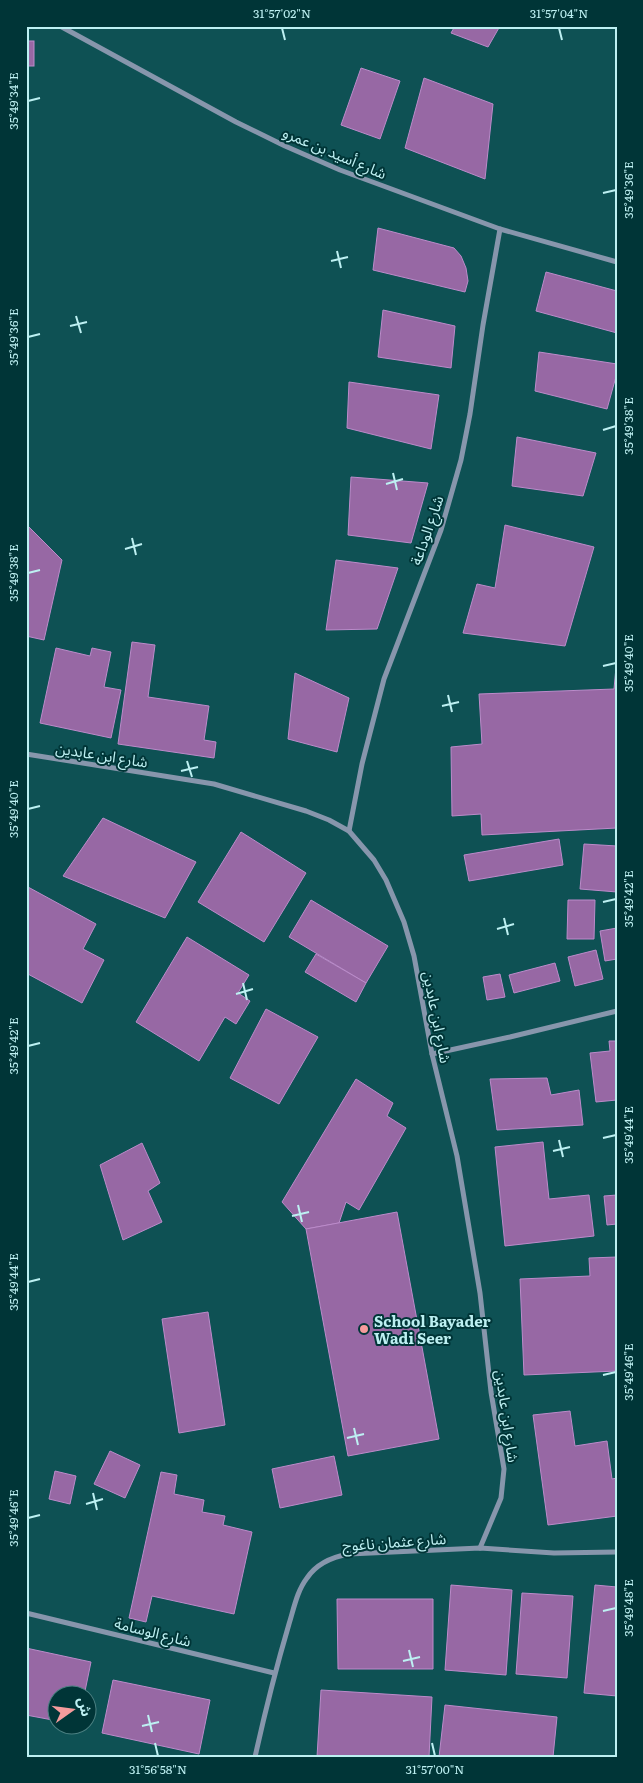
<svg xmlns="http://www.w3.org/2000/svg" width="643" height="1783" viewBox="0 0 643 1783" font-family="Literata,'Noto Sans Arabic',serif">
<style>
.building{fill:#9768a4;stroke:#bc8bca}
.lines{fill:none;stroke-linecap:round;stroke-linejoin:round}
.minor{stroke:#8796ac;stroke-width:5}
.ticks{fill:none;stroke:#bdf0f2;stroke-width:2}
.poi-dot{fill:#f59b9c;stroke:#003537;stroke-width:2}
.labels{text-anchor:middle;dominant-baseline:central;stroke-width:4;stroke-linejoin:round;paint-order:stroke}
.street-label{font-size:15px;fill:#bdf0f2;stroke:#003537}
.poi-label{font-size:15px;font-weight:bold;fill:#bdf0f2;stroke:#003537;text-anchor:start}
.neatline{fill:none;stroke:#bdf0f2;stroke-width:2}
.ticks-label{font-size:12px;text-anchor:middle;fill:#bdf0f2}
</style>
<rect width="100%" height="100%" fill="#0e5154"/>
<g class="building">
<path d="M455,26H500L488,47L451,33Z"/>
<rect x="26" y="41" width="8" height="25"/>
<path d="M361,68L400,81L380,139L341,125Z"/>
<path d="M424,78L493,104L485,179L405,148Z"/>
<path d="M378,228L454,248L461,256L466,268L468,281L465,292L373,270Z"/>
<path d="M546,272L617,291V333L536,311Z"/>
<path d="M383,310L455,326L451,368L378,357Z"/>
<path d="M539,352L617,364V373L607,409L535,391Z"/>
<path d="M349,382L439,395L431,449L347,428Z"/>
<path d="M517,437L596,453L583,496L512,486Z"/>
<path d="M351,477L428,483L411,543L348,535Z"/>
<path d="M26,524L62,560L44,640L26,636Z"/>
<path d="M505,525L594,547L565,646L463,633L477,584L495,588Z"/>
<path d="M336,560L398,568L377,629L326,630Z"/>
<path d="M132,642L155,645L148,697L209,706L204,740L216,742L214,758L118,744Z"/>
<path d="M56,648L90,656L92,648L111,652L104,687L121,690L111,738L40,723Z"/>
<path d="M616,667L617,828L482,835L481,814L452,816L451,747L482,744L479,694L614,689Z"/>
<path d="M295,673L349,698L337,752L288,739Z"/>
<path d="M103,818L196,862L165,918L63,876Z"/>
<path d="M241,832L306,873L264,942L198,902Z"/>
<path d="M559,839L563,865L469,881L464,855Z"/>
<path d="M584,844L617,846V892L580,889Z"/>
<path d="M28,887L96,924L83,949L104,960L82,1003L26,973V890Z"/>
<path d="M311,900L388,946L366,983L289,937Z"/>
<path d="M568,900H595L594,939H567Z"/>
<path d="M617,928V959L605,961L600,931Z"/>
<path d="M187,937L249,975L238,993L250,1001L236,1024L225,1017L199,1061L136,1022Z"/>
<path d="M596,950L603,979L575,986L568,957Z"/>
<path d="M316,954L366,983L356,1002L305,972Z"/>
<path d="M555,963L560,981L514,993L509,975Z"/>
<path d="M500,974L505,997L487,1000L483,977Z"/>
<path d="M266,1009L318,1037L279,1104L230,1078Z"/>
<path d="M609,1041H617V1100L596,1102L590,1053L610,1051Z"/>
<path d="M547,1078L551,1095L579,1090L583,1125L497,1130L490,1079Z"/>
<path d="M356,1079L393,1103L387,1116L406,1128L359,1210L346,1202L339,1223L306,1229L282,1202Z"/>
<path d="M543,1142L549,1199L589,1195L594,1236L505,1246L495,1147Z"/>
<path d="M142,1143L160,1183L148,1191L162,1222L123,1240L100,1165Z"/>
<path d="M617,1195V1224L607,1225L604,1196Z"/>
<path d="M397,1212L439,1439L348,1456L306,1229Z"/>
<path d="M617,1257V1371L524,1375L520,1279L590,1276L589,1258Z"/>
<path d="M208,1312L225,1425L179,1433L162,1319Z"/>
<path d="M570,1411L575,1446L607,1441L612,1479L617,1478V1516L548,1525L533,1415Z"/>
<path d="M110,1451L140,1465L125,1498L94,1484Z"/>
<path d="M334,1456L342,1495L280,1508L272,1469Z"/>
<path d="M55,1471L76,1476L70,1504L49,1499Z"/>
<path d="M161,1472L177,1475L174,1494L204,1500L202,1512L225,1516L223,1525L252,1532L234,1614L152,1596L146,1622L129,1618Z"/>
<path d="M451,1585L512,1590L506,1675L445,1670Z"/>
<path d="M595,1585L617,1587V1696L584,1693Z"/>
<path d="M522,1593L573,1596L567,1678L516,1674Z"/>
<path d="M337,1599H433V1669H338Z"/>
<path d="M26,1648L91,1662L84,1696H58V1721L26,1715Z"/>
<path d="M113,1680L210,1700L199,1754L102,1733Z"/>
<path d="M321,1690L432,1697L429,1757H317Z"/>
<path d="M445,1705L557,1717L553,1757H439Z"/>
</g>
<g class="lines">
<g class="minor">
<path d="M60,26L236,122L285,146L340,170L500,229L617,262"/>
<path d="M26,754L214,784L306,811L329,820L349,831L374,860L386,880L404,922L414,956L432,1054L457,1156L480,1293L491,1392L504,1469L501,1498L480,1548"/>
<path d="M349,831L362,764L384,679L441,530L461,460L470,414L483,325L500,229"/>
<path d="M432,1054L510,1037L617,1011"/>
<path d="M26,1613L274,1673"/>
<path d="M255,1757C265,1712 276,1668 289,1624C294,1608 297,1591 307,1578C317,1563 332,1557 349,1554L480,1548L554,1553L617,1552"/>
</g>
</g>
<path class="ticks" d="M282,28L285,40M559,28L562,40M28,101L40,98M603,193L616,190M337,251L341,268M331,261L348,257M76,316L81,333M70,326L87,322M28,337L40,334M603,430L616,426M393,473L397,490M386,484L403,479M132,538L136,555M125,549L142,544M28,573L40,570M603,666L616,663M448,695L452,712M442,706L459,702M187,761L192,777M181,771L198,767M28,809L40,806M603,902L616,899M504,918L508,935M497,929L514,924M243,983L247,1000M236,994L253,989M28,1046L40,1043M603,1138L616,1135M559,1140L563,1157M553,1151L570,1147M298,1205L302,1222M292,1216L309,1212M28,1282L40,1279M603,1375L616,1372M354,1428L358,1445M347,1438L364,1434M93,1493L97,1510M86,1504L103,1499M28,1518L40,1515M603,1611L616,1608M409,1650L413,1667M403,1661L420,1657M148,1715L152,1732M142,1726L159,1722M155,1743L158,1756M432,1743L435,1756"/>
<circle class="poi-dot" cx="364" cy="1329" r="5"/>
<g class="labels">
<g class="street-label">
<text transform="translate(335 152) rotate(23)">شارع أسيد بن عمرو</text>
<text transform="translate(426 530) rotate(-71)">شارع الوداعة</text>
<text transform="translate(102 754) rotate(9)">شارع ابن عابدين</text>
<text transform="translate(438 1017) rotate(79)">شارع ابن عابدين</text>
<text transform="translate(508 1416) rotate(82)">شارع ابن عابدين</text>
<text transform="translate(394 1541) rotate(-4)">شارع عثمان ناغوج</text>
<text transform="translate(153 1631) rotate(14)">شارع الوسامة</text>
</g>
<g class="poi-label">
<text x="374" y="1320">School Bayader<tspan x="374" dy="17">Wadi Seer</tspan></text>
</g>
</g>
<rect width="643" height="1783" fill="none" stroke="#003537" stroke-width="55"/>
<g transform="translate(72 1710) rotate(76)"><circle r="24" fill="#003537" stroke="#4c8082"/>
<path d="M0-4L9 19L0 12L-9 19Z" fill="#f59b9c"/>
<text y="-8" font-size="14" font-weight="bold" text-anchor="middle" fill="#bdf0f2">ش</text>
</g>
<rect x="28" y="28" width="588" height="1728" class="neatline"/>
<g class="ticks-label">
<text x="282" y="18">31°57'02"N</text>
<text x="559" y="18">31°57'04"N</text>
<text transform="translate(14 101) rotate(-90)" y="4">35°49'34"E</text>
<text transform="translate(629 190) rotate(-90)" y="4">35°49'36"E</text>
<text transform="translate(14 337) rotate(-90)" y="4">35°49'36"E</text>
<text transform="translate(629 426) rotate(-90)" y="4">35°49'38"E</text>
<text transform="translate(14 573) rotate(-90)" y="4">35°49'38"E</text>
<text transform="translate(629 663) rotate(-90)" y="4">35°49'40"E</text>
<text transform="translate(14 809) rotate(-90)" y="4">35°49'40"E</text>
<text transform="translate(629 899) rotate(-90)" y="4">35°49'42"E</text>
<text transform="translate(14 1046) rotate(-90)" y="4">35°49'42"E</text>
<text transform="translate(629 1135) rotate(-90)" y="4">35°49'44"E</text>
<text transform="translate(14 1282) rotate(-90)" y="4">35°49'44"E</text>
<text transform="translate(629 1372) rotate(-90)" y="4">35°49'46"E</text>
<text transform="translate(14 1518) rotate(-90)" y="4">35°49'46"E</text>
<text transform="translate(629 1608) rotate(-90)" y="4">35°49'48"E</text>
<text x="158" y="1774">31°56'58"N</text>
<text x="435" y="1774">31°57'00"N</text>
</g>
</svg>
